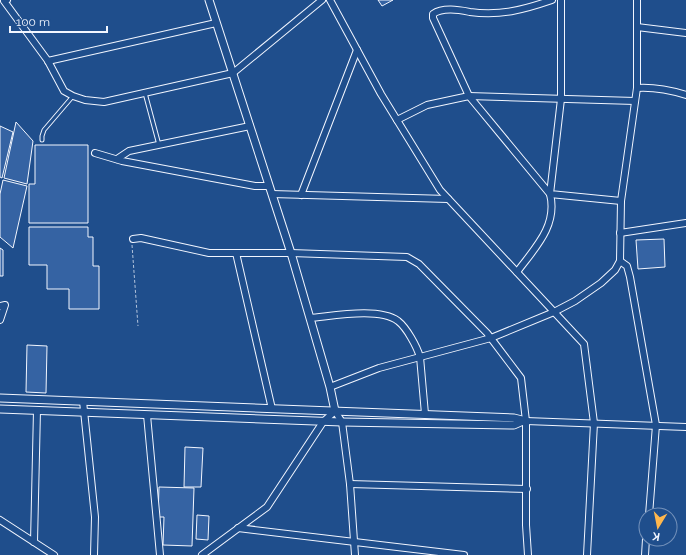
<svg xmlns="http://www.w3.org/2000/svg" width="686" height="555" viewBox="0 0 686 555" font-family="Raleway,sans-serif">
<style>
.building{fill:#3563a3;stroke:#f2f6ff}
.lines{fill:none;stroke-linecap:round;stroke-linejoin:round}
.service-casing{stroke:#f2f6ff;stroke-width:5}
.minor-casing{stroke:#f2f6ff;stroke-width:8}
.tertiary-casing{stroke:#f2f6ff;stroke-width:9}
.path{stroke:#b3c4dc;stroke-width:1;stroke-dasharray:3 2;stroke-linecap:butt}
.service{stroke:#1f4e8c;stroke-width:3}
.minor{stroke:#1f4e8c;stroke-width:6}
.tertiary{stroke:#1f4e8c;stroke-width:7}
</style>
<rect width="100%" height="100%" fill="#1f4e8c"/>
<g class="building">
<path d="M378,0H393L382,6Z"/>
<path d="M16,122L33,141L27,184L4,178Z"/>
<path d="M0,126L13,132L2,178L0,177Z"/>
<path d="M35,145H88V223H29V184H35Z"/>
<path d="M3,180L27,186L13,248L0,237V194Z"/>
<path d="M29,227H88V237H93V266H99V309H69V289H47V265H29Z"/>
<path d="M664,239L665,267L638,269L636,240Z"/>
<path d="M0,248L3,250V276H0Z"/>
<path d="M27,345L47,346L46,393L26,392Z"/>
<path d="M185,447L203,448L201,487H184Z"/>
<path d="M159,487L194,488L192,546L163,545L164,517H158Z"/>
<path d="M197,515L209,516L208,540L196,539Z"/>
</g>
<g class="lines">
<g class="service-casing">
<g id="service">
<path d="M145,93L159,145"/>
<path d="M42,140V136L44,130L73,96"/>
</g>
</g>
<g class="minor-casing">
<g id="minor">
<path d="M7,0L4,1L48,61L64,91L73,96L85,100L104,102L233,73L322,0"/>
<path d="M330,0L381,94L440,190L584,344L594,423L587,555"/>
<path d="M561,0V99L550,194L621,201"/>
<path d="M637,27L686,33"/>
<path d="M48,61L216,23"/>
<path d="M637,88C654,87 670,90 686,95"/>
<path d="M397,120L427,105L469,96L635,101"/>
<path d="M95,153L122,161L255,186H269"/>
<path d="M117,159L129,151L250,126"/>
<path d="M272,194L448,199"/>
<path d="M301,195L357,50"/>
<path d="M620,233L686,223"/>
<path d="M133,239L141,238L209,253H291L407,257L419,264L487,333L521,378L526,421V525L528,555"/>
<path d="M236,253L272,409"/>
<path d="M620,261L627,266L630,277L656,425L649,515"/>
<path d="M517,272C534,249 558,226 550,194L469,96L433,18V14C443,7 459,10 470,12C500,16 523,10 552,0"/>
<path d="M0,306L5,305L0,320"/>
<path d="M310,318C333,316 379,307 398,321C407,328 417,347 420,357L425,414"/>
<path d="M330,387L379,368L491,338L554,312L575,301L601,283L615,270L620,261L621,201L637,88V0"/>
<path d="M83,401L95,517L94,555"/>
<path d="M147,415L160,555"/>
<path d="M526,421L686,427"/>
<path d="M350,484L527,489"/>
<path d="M0,520L54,555"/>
<path d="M238,528L464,555"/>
<path d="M34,542L37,410"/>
<path d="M202,555L267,507L323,422L335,411L342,422L350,484L355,555"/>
<path d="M645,555L646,539"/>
</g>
</g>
<g class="tertiary-casing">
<g id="tertiary">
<path d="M209,0L291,253L330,387L335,411"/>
<path d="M0,398L514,418L526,421"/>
<path d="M0,409L342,422L514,425L523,421"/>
</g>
</g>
<path class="path" d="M132,245L138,326"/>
<use href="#service" class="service"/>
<use href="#minor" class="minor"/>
<use href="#tertiary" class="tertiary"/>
</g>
<g transform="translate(658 527) rotate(190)"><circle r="19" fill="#1f4e8c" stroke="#7391ba"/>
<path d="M0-3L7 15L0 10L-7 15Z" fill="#ffb74d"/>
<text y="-6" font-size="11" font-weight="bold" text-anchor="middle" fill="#f2f6ff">K</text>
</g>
<path d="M10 26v6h97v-6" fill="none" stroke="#f2f6ff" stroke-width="2"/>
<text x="16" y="26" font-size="12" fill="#f2f6ff" stroke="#1f4e8c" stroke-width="3" paint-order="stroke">100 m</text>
</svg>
